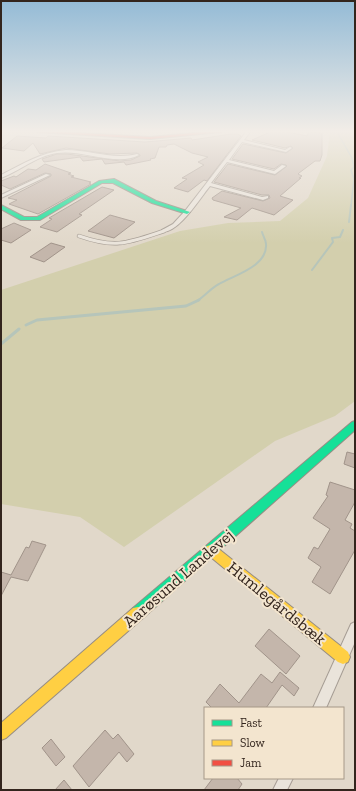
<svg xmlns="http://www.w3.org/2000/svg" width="356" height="791" viewBox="0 0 356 791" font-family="'Zilla Slab',serif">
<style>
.green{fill:#d3cfad}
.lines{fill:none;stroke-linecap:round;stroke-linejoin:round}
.stream-far2{stroke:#b6c5ba;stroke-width:1.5}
.stream-far1{stroke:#b6c5ba;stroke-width:2}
.stream{stroke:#b6c5ba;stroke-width:3}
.building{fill:#c4b6ab;stroke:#a1948a}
.lane-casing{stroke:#a69d94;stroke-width:4.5}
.street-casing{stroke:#a69d94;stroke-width:2}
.fast-casing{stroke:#968d84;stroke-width:2}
.slow-casing{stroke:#968d84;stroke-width:2}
.jam-casing{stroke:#968d84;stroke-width:2}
.lane{stroke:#eae4db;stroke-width:3}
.street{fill:#eae4db;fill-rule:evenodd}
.fast{fill:#16e098;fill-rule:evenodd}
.slow{fill:#ffcf43;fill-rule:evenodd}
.jam{fill:#f24e42;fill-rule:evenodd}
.labels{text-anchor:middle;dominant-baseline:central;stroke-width:4;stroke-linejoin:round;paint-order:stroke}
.near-street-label{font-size:17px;fill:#33251d;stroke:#f3e5cf}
</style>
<rect width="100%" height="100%" fill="#e1d8ca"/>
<path class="green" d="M330,132H355V401L335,416L275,441L124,547L80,517L1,504V290L180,231L228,223L280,221L308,198L327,156Z"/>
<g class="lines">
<path class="stream-far2" d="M337,132L352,158L354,167L351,170L354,179L351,206"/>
<g class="stream-far1">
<path d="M349,222L351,205"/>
<path d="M312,270L333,242L332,238L340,237L343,230"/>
<path d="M197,301C205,296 211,288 219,284C235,275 268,266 266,244C266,240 263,236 262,232"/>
</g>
<g class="stream">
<path d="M26,325L37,320L186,306L199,300"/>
<path d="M1,344L19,329"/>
</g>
</g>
<g class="building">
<path d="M270,132H287L307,136L309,132L322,133V155L320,161H315L299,173L298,174L302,176L299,178H301L280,196L293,200L274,215L252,208L237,220L224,217L241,208L213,200L212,198L222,191L263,201L270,198L269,195H262L214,182L228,164L275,175L287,166L286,165L281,164L274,169L232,159L243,144L286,153L293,148L291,146L285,148L252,140Z"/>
<path d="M231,134H238L241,136L207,181L204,180L188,192L174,188L187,179L182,178L204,165L198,162L208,157L192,153L174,144L167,145L166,147H159L155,158L150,159L151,160L126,165L124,162L105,164L102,159L83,161L80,157L44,162L42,159L57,154H67L120,161L131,160L140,156V155L137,153L110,154L66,148L40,154L33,143L24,151L2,148L17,136L46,138L48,136L145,142L191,138L192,140Z"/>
<path d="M45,164L71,173L68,174L74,176L71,177L91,182L89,183L91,184L38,214L9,204L17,200L8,198L51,176V174L45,173L10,189L1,185V181L14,176L16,177L28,169L36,170Z"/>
<path d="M102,187L114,190L79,214L82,215L57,232L40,227L52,219L49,218Z"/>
<path d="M110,215L135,222L114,238L88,231Z"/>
<path d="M14,223L31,230L11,243L1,240V229Z"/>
<path d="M51,243L65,247L44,262L30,257Z"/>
<path d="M347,452L355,454V468L344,464Z"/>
<path d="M330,482L355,490V502L345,520L352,524L350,528L355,531V550L330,594L312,582L321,567L308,558L314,547L318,549L330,529L313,518L328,496L326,495Z"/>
<path d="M32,541L46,545L28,581L11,577L1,596V572L11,575L26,547L29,548Z"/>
<path d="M269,629L300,656L286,674L255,646Z"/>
<path d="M280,672L299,688L294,696L282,685L266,708H212L206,702L220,684L239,703L261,674L272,683Z"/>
<path d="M105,730L113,739L118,734L134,754L127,762L119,752L89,787L73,766Z"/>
<path d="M51,739L65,757L56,766L42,748Z"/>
<path d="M213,778H237L242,784L238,790H204Z"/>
<path d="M64,780L72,790H55Z"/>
</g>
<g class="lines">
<g class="lane-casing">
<path id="lane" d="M79,236C116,249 128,243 164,231"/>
</g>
<g class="street-casing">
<g id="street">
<path d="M246,132H250L244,140L285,150L290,147L292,148L286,152L242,142L229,160L274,171L282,165L286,166L275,174L227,162L211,183L262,197L268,196V198L263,200L210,186C200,198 179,233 162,232V230L173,224L185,211Z"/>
<path d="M66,150C90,150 113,160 137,154L139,155C117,167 82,149 57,153C36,156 20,171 1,178V175C23,164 41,152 66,150Z"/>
<path d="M46,174L50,175L1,198V195Z"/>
<path d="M355,622V642L326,708H313L351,624Z"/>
<path d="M279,778H293L287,790H273Z"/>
</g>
</g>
<g class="fast-casing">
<g id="fast">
<path d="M114,179L156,201L190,212L187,214L152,203L113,183H102L40,220H21L1,209V205L24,217H37L99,181Z"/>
<path d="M355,421V430L143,618L138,619L133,618L132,613L133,608L352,422Z"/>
</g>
</g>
<g class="slow-casing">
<g id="slow">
<path d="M211,545L215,546L348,652L350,657L348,662L343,664L338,662L207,554L205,550L207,546Z"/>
<path d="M138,607L143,608L144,613L143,618L6,738L1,740V723L133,608Z"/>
</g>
</g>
<g class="jam-casing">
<path id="jam" d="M37,132H65L150,137L203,132H221L150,139Z"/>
</g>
<use href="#lane" class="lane"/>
<use href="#street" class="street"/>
<use href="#fast" class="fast"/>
<use href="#slow" class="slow"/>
<use href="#jam" class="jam"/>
</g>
<linearGradient id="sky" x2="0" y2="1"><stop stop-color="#94bbd6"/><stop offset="0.54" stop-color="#f2ede7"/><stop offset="1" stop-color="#f2ede7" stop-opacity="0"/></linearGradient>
<rect width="356" height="243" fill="url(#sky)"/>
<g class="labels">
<g class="near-street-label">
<text transform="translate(178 578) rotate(-41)">Aarøsund Landevej</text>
<text transform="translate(277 603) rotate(39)">Humlegårdsbæk</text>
</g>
</g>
<rect width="356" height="791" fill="none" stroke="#33251d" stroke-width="4"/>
<rect x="204" y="707" width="140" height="72" fill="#f3e5cf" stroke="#a69888"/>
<rect x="212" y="720" width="20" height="6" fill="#16e098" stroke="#a69888"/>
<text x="240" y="727" font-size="12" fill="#33251d">Fast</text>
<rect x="212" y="740" width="20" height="6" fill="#ffcf43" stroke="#a69888"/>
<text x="240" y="747" font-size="12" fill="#33251d">Slow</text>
<rect x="212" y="760" width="20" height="6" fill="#f24e42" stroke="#a69888"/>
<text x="240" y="767" font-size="12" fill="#33251d">Jam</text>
</svg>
